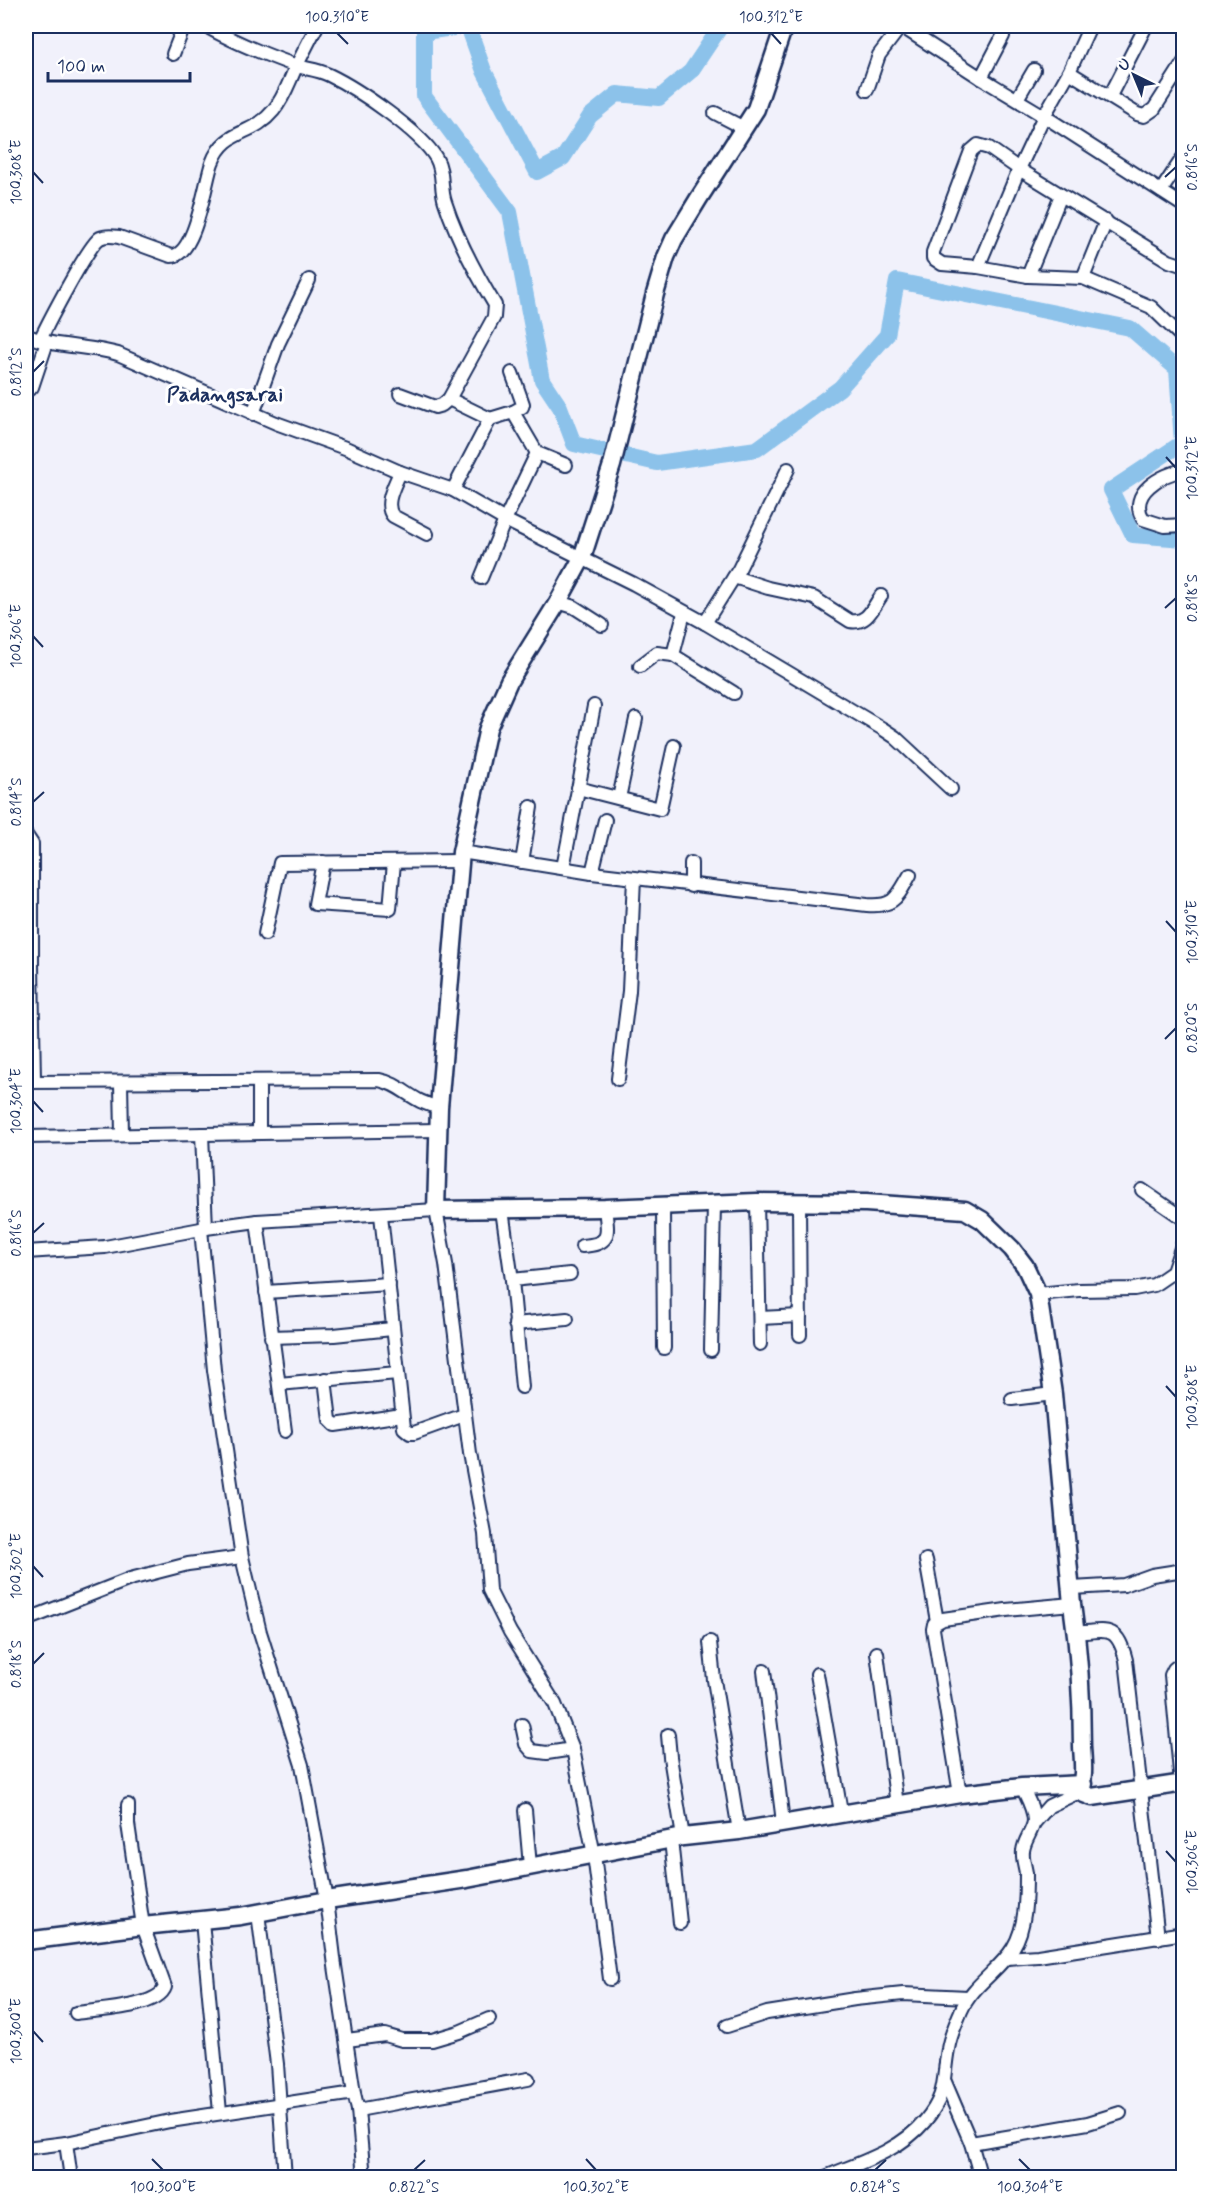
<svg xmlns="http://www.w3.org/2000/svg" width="1209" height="2203" viewBox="0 0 1209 2203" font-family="Mynerve,sans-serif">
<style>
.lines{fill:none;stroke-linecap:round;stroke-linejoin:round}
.river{stroke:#8cc2ea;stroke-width:16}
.street-casing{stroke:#1b2f5e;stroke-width:16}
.secondary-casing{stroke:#1b2f5e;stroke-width:21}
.street{stroke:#fff;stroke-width:12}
.secondary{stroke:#fff;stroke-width:16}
.ticks{fill:none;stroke:#1b2f5e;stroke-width:2}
.labels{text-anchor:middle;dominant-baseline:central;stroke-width:6;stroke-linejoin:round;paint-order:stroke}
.quarter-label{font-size:21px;font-weight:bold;fill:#1b2f5e;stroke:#fff}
.neatline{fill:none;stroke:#1b2f5e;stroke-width:2}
.ticks-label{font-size:15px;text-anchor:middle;fill:#1b2f5e}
</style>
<rect width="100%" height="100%" fill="#f1f1fb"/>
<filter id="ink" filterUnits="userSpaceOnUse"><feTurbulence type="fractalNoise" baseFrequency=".0167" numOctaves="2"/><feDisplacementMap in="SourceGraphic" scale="12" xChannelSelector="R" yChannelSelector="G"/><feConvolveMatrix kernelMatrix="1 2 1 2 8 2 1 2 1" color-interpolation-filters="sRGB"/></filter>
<g filter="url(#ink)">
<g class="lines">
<path class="river" d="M721,26L691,71L659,98L617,94L590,116L563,158L537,172L484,71L468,26L424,32V96L510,212L542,380L560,407L574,444L657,463L757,449L840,388L887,335L897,281L1130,328L1177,369L1182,443L1111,490L1133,535L1184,539"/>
<g class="street-casing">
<g id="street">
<path d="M206,26C233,42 264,54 294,65C305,69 317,69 329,75C358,89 420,131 436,158C444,172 440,188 445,202C457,239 475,272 495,305L494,317L449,399L490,419"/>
<path d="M901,26L981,78L1044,116L1069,72L1090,26"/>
<path d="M173,54L184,26"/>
<path d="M1069,72L1137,114L1144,116L1154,109L1184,62"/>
<path d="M981,78L1003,36"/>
<path d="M867,90L879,55L901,26"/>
<path d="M1110,96L1146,26"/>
<path d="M1017,99L1034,70"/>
<path d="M715,113L744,128"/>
<path d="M1161,191L1184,156"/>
<path d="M1184,206L1044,116L1019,169L978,267L1028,276L1083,278L1151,307L1184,339"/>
<path d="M978,267L942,264L933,258V252L971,151L978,145L989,148L1019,169L1169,261L1184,266"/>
<path d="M1028,276L1061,195"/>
<path d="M1083,278L1106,221"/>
<path d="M26,335C54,348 88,345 118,354L276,423L348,449L400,472L453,490L505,520L634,584L705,623L883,729L895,737L951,789"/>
<path d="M40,340C48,323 89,244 100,238C106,235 113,236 119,237L171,256C196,256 205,182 212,163C225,128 252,137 273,111C284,98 289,82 296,67C303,53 310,39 317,26"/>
<path d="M26,391L32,387L47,342"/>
<path d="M400,394L435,407L442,405L449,399"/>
<path d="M513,412L537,453L566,465"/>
<path d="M253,414L278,344L309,280"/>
<path d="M1184,470C1162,474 1127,493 1143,519L1165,526L1184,525"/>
<path d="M400,472C395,485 383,504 393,516L427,534"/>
<path d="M453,490L490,419L513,412L522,407L523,404L512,373"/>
<path d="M734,577L768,588L814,598L850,621C867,624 872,609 881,596"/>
<path d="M481,578L505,520L537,453"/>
<path d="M558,602L574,607L602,625"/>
<path d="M684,613L673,655L734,693"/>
<path d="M705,623L739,569L788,469"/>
<path d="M640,666L657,653L673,655"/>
<path d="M578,788L660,809L674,746"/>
<path d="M619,798L636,719"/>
<path d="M26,835L32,844V965"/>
<path d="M461,852L592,873L867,905C895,907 897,897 910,875"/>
<path d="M323,862L315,904L390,909L394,862"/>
<path d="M522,862L531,807"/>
<path d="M563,868L594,706"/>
<path d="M592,873L605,820"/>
<path d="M691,886V863"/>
<path d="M265,934L280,863L460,861"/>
<path d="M27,965H32L34,1081"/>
<path d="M618,1079L629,991L634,878"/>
<path d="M259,1081V1132"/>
<path d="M26,1082L379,1080C402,1084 412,1103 439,1107"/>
<path d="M121,1082L122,1134"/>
<path d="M202,1134L206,1228"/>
<path d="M26,1137L438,1130"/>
<path d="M1142,1190L1184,1219"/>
<path d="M757,1202L760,1344"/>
<path d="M799,1203L800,1335"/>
<path d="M663,1206L664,1348"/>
<path d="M502,1210L512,1280L522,1387"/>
<path d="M381,1215L404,1428L410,1433H414L464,1415"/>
<path d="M257,1221L285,1431"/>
<path d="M201,1229L214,1370L242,1557L260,1632L302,1765L327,1900L335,1966L354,2093L358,2110L364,2178"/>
<path d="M582,1246C612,1244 608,1234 605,1208"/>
<path d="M26,1252L105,1247L206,1228L257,1221L436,1210L446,1264L470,1454L485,1534L489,1590L510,1632L555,1704L573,1749L594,1855L610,1979"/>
<path d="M512,1280L570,1274"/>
<path d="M266,1292L389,1284"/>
<path d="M1038,1294L1079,1290L1134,1289L1154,1285L1173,1272L1184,1239"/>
<path d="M760,1318L800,1316"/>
<path d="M515,1324L567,1319"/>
<path d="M271,1337L334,1335L392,1329"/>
<path d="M711,1350L714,1204"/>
<path d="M325,1379L330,1420L335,1425L402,1415"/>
<path d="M279,1384L397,1373"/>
<path d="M1012,1399L1053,1394"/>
<path d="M926,1560L937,1621"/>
<path d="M1072,1588L1124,1585L1152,1575L1184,1570"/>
<path d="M26,1620L130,1579L188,1564L242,1557"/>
<path d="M1076,1633C1108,1630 1117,1625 1126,1660L1158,1938"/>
<path d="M710,1642L714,1680L739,1831"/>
<path d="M877,1653L897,1805"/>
<path d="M764,1671L783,1822"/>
<path d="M817,1674L841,1812"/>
<path d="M522,1725L526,1744L532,1751L547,1753L573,1749"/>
<path d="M668,1735L670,1757L683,1837"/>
<path d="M1181,1783L1171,1675L1174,1669L1184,1661"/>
<path d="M960,1794L933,1629L934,1624L943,1619L1006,1610L1072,1604"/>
<path d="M525,1810L530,1866"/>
<path d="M1034,1823L1049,1806L1079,1792"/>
<path d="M671,1840L680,1923"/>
<path d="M258,1913L277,2064L285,2178"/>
<path d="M202,1921L220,2112"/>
<path d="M1007,1958L1038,1956L1184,1933"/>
<path d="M76,2013C96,2010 158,2008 165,1987L143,1926L128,1824V1805"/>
<path d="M727,2026L767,2013L855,1999L903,1994L968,1997"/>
<path d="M347,2040L385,2035L402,2040H432L459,2032L489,2019"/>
<path d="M945,2082L971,2143L981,2178"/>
<path d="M358,2110L528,2079"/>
<path d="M66,2143L71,2178"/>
<path d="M971,2143L1088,2123L1120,2113"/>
<path d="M26,2148L66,2143L170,2121L354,2093"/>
<path d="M823,2178C858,2163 899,2152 925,2121C948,2093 942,2081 948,2049C950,2036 956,2023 961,2011C972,1985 999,1971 1013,1948C1026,1927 1026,1898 1026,1873C1025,1866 1022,1858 1023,1851C1024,1840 1033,1831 1034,1821C1034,1809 1027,1798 1022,1787"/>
</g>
</g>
<g class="secondary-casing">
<g id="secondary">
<path d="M784,26L756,109L699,198L674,239L666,257L655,294L612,465L582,558L558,602L509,681L488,728L461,852L439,1107L436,1210L605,1208L757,1202L866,1203L965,1210L982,1220L1012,1249L1025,1266L1038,1294L1053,1394L1072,1604C1079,1651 1082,1699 1082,1747C1083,1762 1085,1778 1079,1792L1092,1797L1184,1783"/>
<path d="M26,1941L143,1926L241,1916L327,1900L467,1879L683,1837L739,1831L960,1794L1022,1787L1083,1784"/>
</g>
</g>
<use href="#street" class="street"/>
<use href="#secondary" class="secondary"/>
</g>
</g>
<path class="ticks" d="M337,33L348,44M771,33L781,44M33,172L43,183M1165,177L1176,167M33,372L44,361M1166,457L1176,468M1165,608L1176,598M33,636L43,647M33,802L44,792M1166,921L1176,932M1165,1039L1176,1028M33,1101L43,1112M33,1233L44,1223M1166,1386L1176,1397M33,1566L43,1577M33,1664L44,1653M1166,1851L1176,1862M33,2031L43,2042M152,2159L163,2170M586,2159L596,2170M1019,2159L1030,2170M414,2170L425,2160M875,2170L886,2160"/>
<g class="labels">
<g class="quarter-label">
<text x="225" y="395">Padangsarai</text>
</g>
</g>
<rect width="1209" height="2203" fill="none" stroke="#fff" stroke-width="66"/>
<g transform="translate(1134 75) rotate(317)" stroke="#ffffff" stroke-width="4.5" paint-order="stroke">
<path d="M0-4.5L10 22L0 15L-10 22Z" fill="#1b2f5e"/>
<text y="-9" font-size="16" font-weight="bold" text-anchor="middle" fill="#1b2f5e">U</text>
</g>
<path d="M48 72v9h142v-9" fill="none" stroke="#1b2f5e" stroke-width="3"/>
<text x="57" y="72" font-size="18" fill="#1b2f5e" stroke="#ffffff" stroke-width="4.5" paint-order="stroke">100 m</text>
<rect x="33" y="33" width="1143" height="2137" class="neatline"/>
<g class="ticks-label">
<text x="337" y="22">100.310°E</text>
<text x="771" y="22">100.312°E</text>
<text transform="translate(1192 167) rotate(-90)" y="5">0.816°S</text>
<text transform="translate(16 172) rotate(-90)" y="5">100.308°E</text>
<text transform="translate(16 372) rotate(-90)" y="5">0.812°S</text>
<text transform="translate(1192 468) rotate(-90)" y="5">100.312°E</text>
<text transform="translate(1192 598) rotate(-90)" y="5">0.818°S</text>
<text transform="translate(16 636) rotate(-90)" y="5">100.306°E</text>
<text transform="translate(16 802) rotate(-90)" y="5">0.814°S</text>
<text transform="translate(1192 932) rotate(-90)" y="5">100.310°E</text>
<text transform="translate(1192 1028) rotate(-90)" y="5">0.820°S</text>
<text transform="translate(16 1101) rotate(-90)" y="5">100.304°E</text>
<text transform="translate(16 1233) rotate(-90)" y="5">0.816°S</text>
<text transform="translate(1192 1397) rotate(-90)" y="5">100.308°E</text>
<text transform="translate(16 1566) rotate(-90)" y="5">100.302°E</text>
<text transform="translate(16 1664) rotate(-90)" y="5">0.818°S</text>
<text transform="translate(1192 1862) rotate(-90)" y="5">100.306°E</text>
<text transform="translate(16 2031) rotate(-90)" y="5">100.300°E</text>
<text x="163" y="2192">100.300°E</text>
<text x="414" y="2192">0.822°S</text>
<text x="596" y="2192">100.302°E</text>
<text x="875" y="2192">0.824°S</text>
<text x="1030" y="2192">100.304°E</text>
</g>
</svg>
